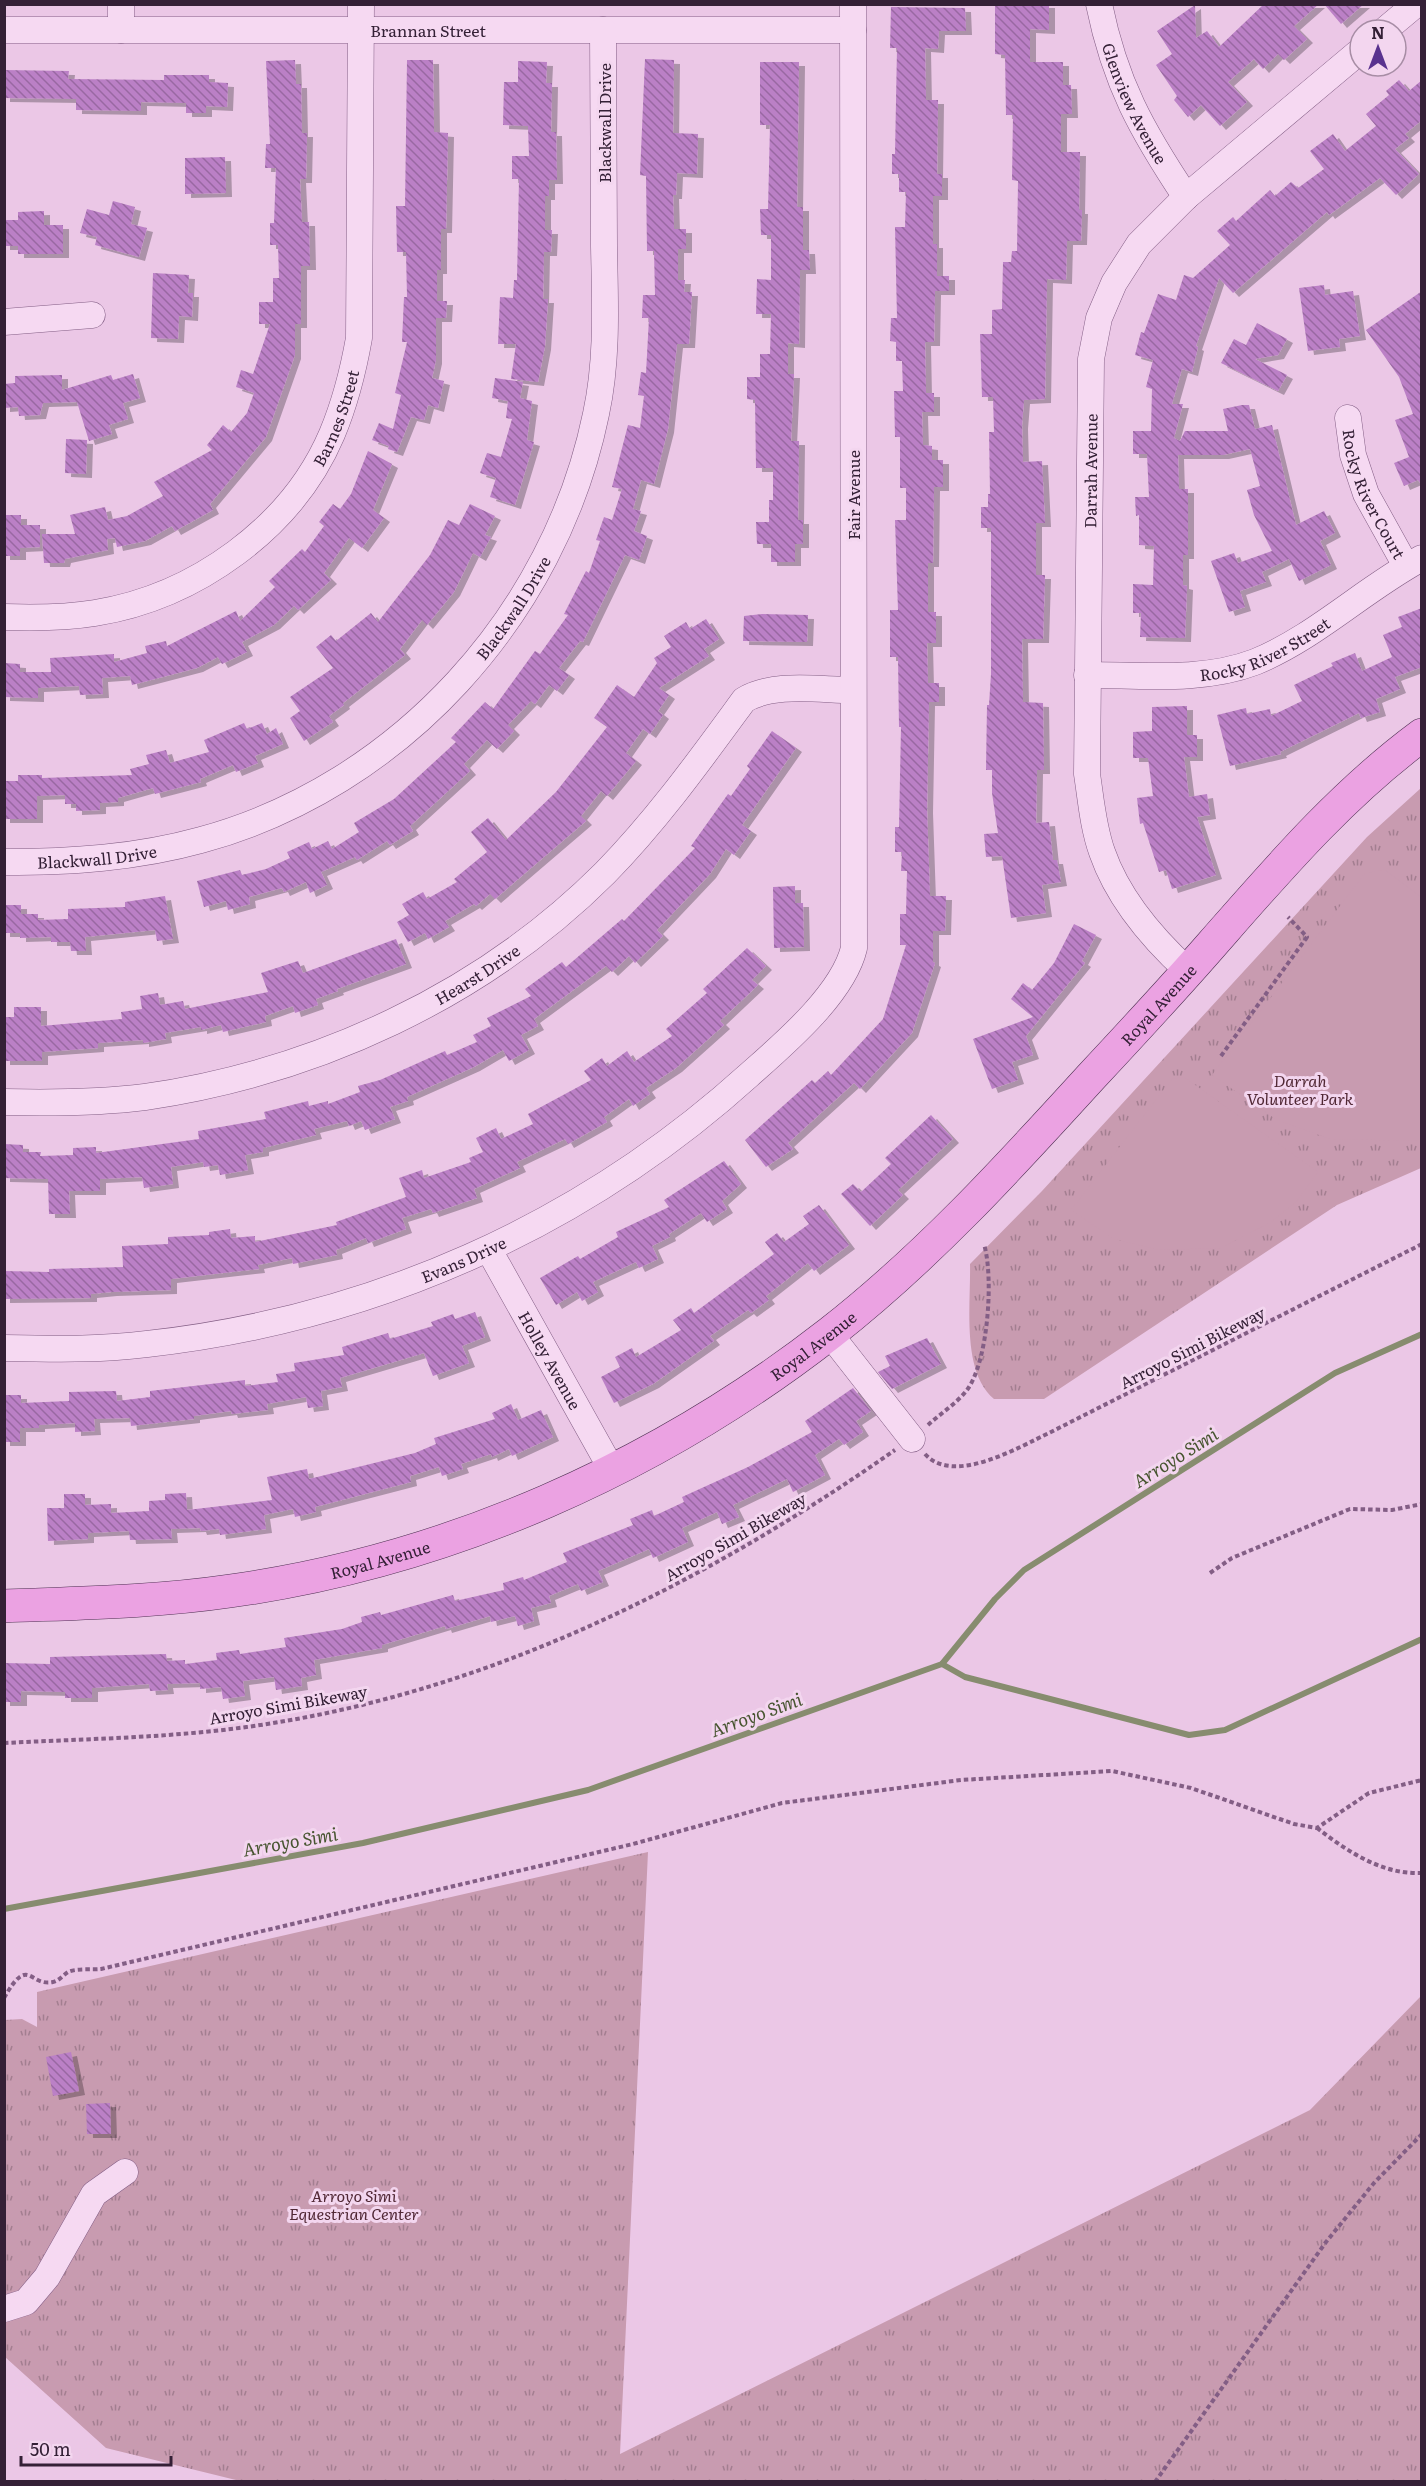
<svg xmlns="http://www.w3.org/2000/svg" width="1426" height="2486" viewBox="0 0 1426 2486" font-family="Literata,serif">
<style>
.grass{fill:url(#grass-tufts)}
.garden{fill:#c89bb0}
.lines{fill:none;stroke-linecap:round;stroke-linejoin:round}
.stream{stroke:#878c6f;stroke-width:6}
.building{fill:url(#building-back-hatch);filter:url(#shadow)}
.minor-casing{stroke:#835e85;stroke-width:27}
.major-casing{stroke:#4f3153;stroke-width:34}
.path{stroke:#835e85;stroke-width:4;stroke-dasharray:4.5 3;stroke-linecap:butt}
.minor{stroke:#f6d9f2;stroke-width:26}
.major{stroke:#eba2e2;stroke-width:33}
.labels{text-anchor:middle;dominant-baseline:central;stroke-width:6;stroke-linejoin:round;paint-order:stroke}
.street-label{font-size:16px;fill:#342036;stroke:#f3d6ef}
.park-label{font-size:16px;font-style:italic;fill:#512835;stroke:#f3d6ef}
.water-label{font-size:18px;font-style:italic;fill:#485531;stroke:#f3d6ef}
</style>
<defs>
<pattern id="grass-tufts" width="24" height="20" patternUnits="userSpaceOnUse" patternTransform="scale(1.5)"><rect width="24" height="20" fill="#c89bb0"/><path d="M3 7l-1-3M5 7V3M7 7l1-3M15 17l-1-3M17 17v-4M19 17l1-3" fill="none" stroke="#a37e90"/></pattern>
<pattern id="building-back-hatch" width="6" height="6" patternUnits="userSpaceOnUse" patternTransform="scale(1.5)"><rect width="6" height="6" fill="#bb80c6"/><path d="M-1 5l2 2M0 0l6 6M5-1l2 2" fill="none" stroke="#9968a2"/></pattern>
<filter id="shadow"><feDropShadow dx="6" dy="4" stdDeviation="0" flood-color="#0004"/></filter>
</defs>
<rect width="100%" height="100%" fill="#ebc7e6"/>
<g class="grass">
<path d="M1421,788V1168L1337,1205L1044,1399H994C961,1371 971,1304 970,1264L1042,1191L1367,837Z"/>
<path d="M648,1852L620,2454L1310,2110L1421,1996V2481H240L106,2448L5,2357V2020L22,2019L37,2027V1992Z"/>
</g>
<g class="garden">
<path d="M1385,870L1421,897V1141L1330,1139L1277,1120L1212,1075L1365,873Z"/>
<path d="M1184,1077L1318,1172L1296,1202L1271,1222L1221,1248L1159,1250L1114,1239L1071,1210L1172,1079Z"/>
</g>
<g class="lines">
<g class="stream">
<path d="M942,1664L965,1677L1189,1735L1225,1730L1422,1639"/>
<path d="M4,1909L363,1843L588,1790L942,1664L995,1599L1024,1570L1335,1373L1422,1334"/>
</g>
</g>
<g class="building">
<path d="M995,4H1049V30L1030,29V62H1063V85H1071L1072,114H1061V152H1080L1079,210H1082L1081,241H1067L1066,280L1047,279L1045,399L1024,400L1022,425L1023,462L1042,461L1045,523H1036V575H1045L1043,639H1022L1023,702L1043,703L1044,770H1037L1036,823L1049,822L1053,860H1057L1061,882L1042,885L1046,913L1011,918L1002,856L986,857L984,834L998,833L992,793V770H986L987,705H989L991,674V528H981V507H988V494H990L989,432H994L993,397H982L980,334H992V310L1002,309L1003,262H1011L1012,251H1017L1018,181L1012,180L1013,115H1006L1005,55L995,54Z"/>
<path d="M1264,4H1319L1294,26L1307,39L1284,60L1278,54L1263,69L1254,59L1228,82L1247,102L1220,126L1201,105L1188,117L1174,100L1177,96L1156,65L1172,54L1157,31L1195,5L1196,38L1207,31L1219,47Z"/>
<path d="M1324,4H1364L1341,24Z"/>
<path d="M891,7L965,8L966,31H939L938,49L925,48L926,100H938L937,174H942V196H933V244H937V276H949V291H935L934,342H925L926,393H934V412H922L923,445L932,446V460H943V487H934L933,563H928V612H936V643H927L928,683H939V702H929L927,809L930,896H946L945,931H933V962L935,963L912,1033L860,1089L854,1083L788,1143L793,1149L766,1167L745,1140L812,1080L815,1083L828,1071L831,1075L883,1019L906,945H900V914H906L907,871H901L902,852H895V827H899L901,727H899L898,657H890V610H898L895,520H906V488H900V437H895L894,391H903L902,361H896V342L890,341L891,318H897L895,227H905L906,192H899V174H892V154H895L897,48H890Z"/>
<path d="M645,59L674,60L673,133L698,134L697,174L677,173L676,195H673L674,229H686V249H678V280H685L684,292H692L689,344H677L668,429L654,484L641,480L633,509L641,511L634,531L647,536L639,560L625,555L583,642L580,641L559,668L569,675L557,691L549,685L535,704L531,701L508,725L514,731L497,749L487,740L464,764L470,771L410,826L413,831L390,845L387,841L357,860L355,857L321,872L327,885L310,893L306,882L284,892L282,888L249,897L250,904L228,910L226,901L204,907L197,881L240,870L242,875L266,869L290,858L287,852L309,842L312,849L328,841L332,849L359,832L354,823L394,799L456,742L451,738L485,702L493,709L535,651L540,654L568,615L564,614L586,571L589,573L600,541L596,540L604,517L612,520L622,489L612,487L628,425L640,428L644,396L638,395L641,372L646,373L649,318H642L643,295H655L654,251H647L646,176L640,175Z"/>
<path d="M295,60L296,84H301L302,133H307L306,179H300L302,222H309L310,266H301V324H295V355L266,437L210,504L213,510L175,531L172,526L145,541L117,547L115,538L107,539L108,550L65,559L64,563H44L42,534H75L70,515L105,507L108,520L127,516L163,496L154,482L212,450L207,445L223,425L231,432L247,413L254,393L236,387L241,370L253,374L270,324H259V302H273V278H279L278,245H270V223H274L276,168H265L266,144H270L266,61Z"/>
<path d="M407,60H433L434,132L448,133L446,229H441V270H437V301H447L446,318H436V360L432,378L444,381L438,408L428,405L424,420L411,417L397,452L388,449L389,446L372,440L379,423L393,429L401,395L395,393L407,342H402L404,297H407L406,252H397L396,206H405Z"/>
<path d="M518,61L547,62L546,83H552L551,132H556L557,180H549V196H545V230H552L551,252H544L543,299H548L545,346L538,382L511,379L516,344H498L500,297L513,298L514,280H517L519,179H512V156H529L528,126L503,125L504,82H518Z"/>
<path d="M760,62H799L797,207H803V250H809L810,270H800L799,344L788,343V374H794L791,441H799L798,520H803V544H795V562H771V544H757L756,522H769V500H773V468H756L755,400L747,399V377H760V354H770L771,314H756L757,279L771,280V235H761L760,209H768L770,125H760Z"/>
<path d="M4,70L69,71L68,79L164,80V75H209V82L228,83L227,107L206,106V113H186V103L141,102V111L76,110V99L4,98Z"/>
<path d="M1399,80L1409,91L1422,80V120L1405,134L1409,138L1395,149L1419,174L1396,195L1380,178L1329,215L1327,212L1233,293L1219,278L1196,346L1198,347L1192,372L1182,369L1172,404H1183L1174,438L1180,441L1185,431H1228L1223,409L1242,405H1249L1255,429L1272,425L1296,525L1324,511L1335,533L1320,541L1331,565L1299,581L1289,559L1262,572L1266,582L1240,591L1245,607L1229,612L1211,561L1234,553L1238,563L1272,551L1254,515L1247,490L1260,486L1250,449L1223,455H1178L1179,489H1188V555H1183V585L1187,586L1185,638L1140,637L1141,613H1133V584L1153,585L1154,546L1139,545V515L1136,516L1135,497H1149L1147,454H1133V431H1151L1152,389L1146,387L1153,360L1135,355L1141,332L1144,333L1158,294L1176,300L1184,275L1193,278L1230,245L1217,231L1233,217L1236,221L1270,190L1275,196L1291,182L1298,188L1324,169L1310,151L1333,134L1345,151L1376,126L1366,114L1389,95L1386,91Z"/>
<path d="M225,157L226,193L185,194V158Z"/>
<path d="M113,201L135,207L131,224L147,228L139,257L95,245L97,237L80,233L87,209L109,215Z"/>
<path d="M44,211V225H63V254H18V246H4V220H18V212Z"/>
<path d="M153,273L189,275L188,293H193L192,317L179,316L178,339L151,338Z"/>
<path d="M1324,285L1325,295L1353,291L1360,336L1339,339L1340,347L1308,351L1299,288Z"/>
<path d="M1422,291V485L1418,480L1404,486L1394,463L1409,457L1395,420L1413,414L1399,377L1366,330Z"/>
<path d="M1257,323L1287,339L1278,355L1255,359L1287,375L1278,391L1221,363L1234,339L1246,345Z"/>
<path d="M133,374L140,398L123,403L128,419L109,425L112,434L89,441L77,402L43,403L40,415L19,416L18,407L4,408V384L15,383V376L62,375V390L111,375L113,380Z"/>
<path d="M495,378L523,382L520,398L532,401L527,440L534,442L515,505L490,497L496,478L480,473L487,453L501,457L512,419L506,418L508,401L492,398Z"/>
<path d="M66,439L87,440L86,474L65,473Z"/>
<path d="M368,451L392,464L373,510L384,518L362,548L349,538L324,573L331,580L298,610L294,606L274,625L242,642L247,652L222,664L218,657L197,668L132,685L130,676L102,678L103,694L80,695L79,686L38,688V698L4,697V663L20,664V672H51L50,658L114,654V662L147,653L145,646L166,641L167,646L236,611L240,621L275,587L269,581L302,549L305,552L324,526L319,522L333,504L340,509L351,494Z"/>
<path d="M470,504L495,516L485,535L491,537L480,557L473,553L454,592L427,625L422,620L400,649L405,655L343,703L344,705L329,716L333,722L304,741L290,718L300,711L290,697L333,668L316,647L331,635L336,641L371,613L378,622L430,555L448,520L459,525Z"/>
<path d="M4,515H21V525H40V547L20,548V556H4Z"/>
<path d="M1422,608V667L1395,677L1400,689L1376,699L1380,712L1361,718L1359,713L1280,752L1281,754L1230,766L1217,715L1246,708L1247,714L1270,709L1271,716L1302,701L1294,685L1333,666L1331,663L1355,653L1362,671L1392,657L1383,635L1402,627L1398,617Z"/>
<path d="M762,614L808,615L807,642L743,641L744,616Z"/>
<path d="M706,619L719,639L704,649L709,656L659,688L669,695L658,711L663,715L650,734L643,729L626,753L636,761L607,796L601,791L581,816L586,821L495,899L490,894L476,906L474,904L445,921L449,927L428,939L425,933L408,942L397,922L409,915L402,904L423,892L427,899L457,882L454,879L487,852L471,832L488,818L506,840L556,792L607,727L594,718L617,685L634,697L657,663L654,658L671,647L664,636L686,622L690,629Z"/>
<path d="M1187,706V735H1197V757H1184L1189,797L1207,794L1210,815L1197,817L1216,875L1172,889L1166,870L1159,872L1143,823L1140,824L1137,798L1153,796L1148,758H1133V732L1152,731V707Z"/>
<path d="M244,723L247,729L262,723L267,734L276,728L283,744L255,756L258,763L236,772L233,765L200,779L201,782L155,794L153,788L118,798V802L100,803V810L76,811V804H65V795L37,796V819H4V781H18V775H42V778L132,775L130,769L149,764L146,755L166,750L170,763L209,752L204,740Z"/>
<path d="M772,731L796,748L742,825L751,831L734,855L726,849L710,874L657,930L663,936L635,963L629,956L612,972L606,966L534,1019L538,1026L521,1035L529,1050L509,1061L503,1050L474,1067L407,1097L408,1101L390,1107L395,1119L365,1130L361,1121L349,1126L347,1121L314,1129L316,1135L263,1148V1152L245,1155L248,1170L220,1175L218,1165L204,1167L203,1162L171,1167L173,1184L144,1188L142,1177L100,1179V1191H69L70,1214H49L48,1179L4,1178V1144L23,1145V1152H41L40,1156L73,1155V1148L96,1147V1153L199,1139L198,1131L266,1119L264,1112L308,1101L309,1106L328,1101V1104L360,1092L358,1086L380,1080L445,1051L447,1055L477,1042L473,1035L491,1026L487,1018L531,996L525,989L562,962L566,967L622,919L624,921L695,848L691,846L728,794L731,796L750,769L747,766Z"/>
<path d="M795,886V903H803L804,947L774,948L773,887Z"/>
<path d="M165,896L173,939L157,941L155,930L85,937L86,951H71L70,942H51V937L20,938V933H4V905H21V914H38V920L68,919V909L125,907V902Z"/>
<path d="M1074,924L1096,935L1082,961L1085,963L1026,1036L1033,1055L1012,1062L1018,1080L992,1089L973,1039L1033,1017L1011,999L1023,983L1032,990L1054,963Z"/>
<path d="M396,939L406,964L337,989L338,991L316,999L318,1005L295,1013L293,1006L265,1016L266,1022L223,1032L221,1025L201,1030V1027L165,1033L166,1039L143,1043V1040L98,1043V1048L42,1052V1061H4V1017H14V1007H41V1026L122,1019L121,1012L142,1009L140,996L158,993L160,1005L183,1001L185,1009L268,992L261,973L298,961L303,973Z"/>
<path d="M747,948L766,966L752,980L758,985L720,1021L724,1025L676,1068L646,1088L650,1094L633,1106L629,1099L604,1117L607,1122L568,1144L565,1139L517,1162L520,1168L474,1189L477,1198L433,1213L431,1209L402,1218L406,1229L368,1243L366,1238L336,1250L337,1255L293,1264L292,1258L258,1265L259,1269L171,1279V1290L111,1292L91,1294V1298L4,1299V1271L49,1272V1269L123,1267L122,1246L168,1244V1237L209,1235V1232L230,1229L231,1238L255,1236V1242L337,1225L336,1222L406,1197L399,1178L422,1170L424,1178L471,1162L469,1158L483,1152L476,1138L496,1128L501,1139L533,1124L528,1114L591,1080L584,1071L602,1058L607,1066L627,1051L634,1062L672,1036L666,1029L707,993L703,989Z"/>
<path d="M931,1115L953,1139L898,1190L903,1195L870,1226L841,1194L853,1184L861,1192L891,1164L885,1158Z"/>
<path d="M724,1161L741,1184L722,1201L727,1209L707,1222L701,1213L669,1234L670,1237L652,1246L658,1259L639,1268L636,1262L593,1282L598,1292L582,1301L577,1292L556,1305L540,1278L578,1256L580,1259L618,1237L616,1232L669,1207L664,1200Z"/>
<path d="M819,1205L849,1245L814,1271L808,1263L766,1296L769,1300L751,1313L748,1310L710,1336L714,1341L653,1384L614,1403L601,1377L620,1367L615,1357L632,1348L636,1357L681,1330L673,1320L691,1308L694,1313L774,1254L765,1242L777,1233L784,1242L809,1224L803,1216Z"/>
<path d="M475,1312L485,1337L462,1346L469,1363L433,1376L424,1353L340,1378L342,1387L321,1391L323,1406L308,1408L306,1397L267,1404L268,1410L232,1414L231,1411L194,1416V1419L131,1426L130,1418L94,1419L95,1431L75,1432V1423L39,1425V1428H20V1442H4V1395H21V1403L69,1401V1392L116,1391L117,1401L150,1397V1391L245,1380V1386L278,1382L276,1374L295,1371L294,1363L344,1355L342,1347L388,1333L390,1339L433,1326L431,1322L453,1314L455,1319Z"/>
<path d="M927,1338L941,1364L892,1389L878,1372L890,1366L885,1356Z"/>
<path d="M853,1388L871,1411L856,1421L863,1432L844,1445L839,1439L815,1455L825,1475L793,1492L787,1479L733,1505L739,1517L722,1524L717,1512L682,1528L688,1542L653,1558L649,1549L598,1571L603,1582L581,1591L578,1584L549,1596L551,1603L531,1608L534,1621L518,1626L515,1616L491,1622L490,1616L446,1629L445,1626L382,1645V1648L314,1660L316,1675L301,1678L302,1686L276,1690L274,1677L243,1681L245,1696L223,1699L221,1687L200,1689V1683L167,1684L168,1690L150,1691L149,1684L92,1688V1698H65V1692L21,1691V1702H4V1663L50,1664V1657L166,1654L167,1661L185,1660V1664L217,1660L216,1653L239,1650L240,1654L286,1647L284,1638L342,1629L362,1622L361,1617L380,1612L381,1615L453,1595L455,1601L504,1590L503,1583L523,1577L524,1580L567,1562L563,1553L633,1525L630,1519L652,1510L654,1516L684,1502L682,1497L748,1467L812,1432L805,1421Z"/>
<path d="M511,1404L518,1420L541,1410L553,1437L512,1456L509,1449L492,1457L491,1454L461,1464L463,1469L442,1476L439,1467L410,1476L411,1482L315,1507L316,1512L295,1517L293,1509L264,1515L266,1529L220,1535L219,1529L201,1531L200,1528L171,1529L172,1539L130,1540L129,1531L88,1533V1539L48,1541L47,1508H64V1494H85V1505L111,1504V1513L149,1511V1501L165,1500V1494L186,1493L187,1510L272,1500L267,1477L307,1469L309,1479L415,1453L436,1444L434,1438L495,1419L492,1413Z"/>
<path d="M71,2052L79,2091L53,2096L46,2057Z"/>
<path d="M110,2103L111,2134H87L86,2104Z"/>
</g>
<g class="lines">
<g class="minor-casing">
<g id="minor">
<path d="M121,4V30"/>
<path id="s1" d="M1099,4C1115,83 1142,131 1186,197"/>
<path id="s2" d="M4,30H853"/>
<path d="M1385,30L1416,4"/>
<path d="M4,322L92,315"/>
<path id="s3" d="M1348,418L1353,455L1366,494L1406,566"/>
<path id="s4" d="M4,617C35,618 65,618 95,613C195,597 292,528 332,434C345,403 353,372 359,338L361,4"/>
<path id="s5" d="M1087,675C1142,675 1203,682 1255,662C1316,637 1364,589 1422,558"/>
<path id="s6" d="M4,862C71,862 136,858 201,840C400,786 555,614 596,414C608,359 605,302 604,246C604,174 604,102 603,30"/>
<path id="s7" d="M1188,971C1153,939 1118,898 1102,852C1093,827 1091,800 1087,774L1091,359L1099,318L1114,283L1139,244L1186,197L1360,51"/>
<path id="s8" d="M4,1102C51,1103 98,1103 145,1097C316,1072 482,996 605,873C657,820 700,760 744,700C774,682 819,690 853,690"/>
<path id="s9" d="M489,1250L612,1470"/>
<path d="M829,1333L912,1439"/>
<path id="s10" d="M4,1348C52,1349 100,1350 147,1344C372,1319 581,1227 749,1075C784,1044 843,994 854,948L853,4"/>
<path d="M4,2309L26,2302L47,2277L94,2194L125,2172"/>
</g>
</g>
<g class="major-casing">
<g id="major">
<path id="s11" d="M4,1606C80,1603 155,1602 230,1591C447,1561 657,1468 830,1333C926,1258 1008,1168 1090,1078C1132,1033 1173,989 1213,943C1278,869 1342,794 1422,735"/>
</g>
</g>
<g class="path">
<path d="M1221,1056L1307,937L1288,917"/>
<path d="M928,1425C940,1414 957,1403 967,1390C988,1362 994,1278 984,1244"/>
<path d="M925,1454C954,1486 1019,1447 1049,1433L1422,1244"/>
<path d="M1210,1573L1232,1558L1350,1509L1392,1510L1422,1504"/>
<path d="M4,1743C82,1739 162,1738 239,1728C479,1697 699,1587 895,1450"/>
<path d="M1317,1828C1347,1851 1382,1875 1422,1873"/>
<path d="M4,1998C29,1954 29,1987 53,1982C59,1981 63,1975 68,1972C77,1968 92,1970 101,1969L633,1844L782,1803L961,1780L1112,1771L1191,1788L1294,1824L1317,1828L1369,1793L1422,1780"/>
<path d="M1155,2482L1326,2242L1374,2183L1422,2134"/>
</g>
<use href="#minor" class="minor"/>
<use href="#major" class="major"/>
</g>
<g class="labels">
<g class="street-label">
<text stroke="none"><textPath href="#s2" startOffset="424">Brannan Street</textPath></text>
<text stroke="none"><textPath href="#s1" startOffset="106">Glenview Avenue</textPath></text>
<text transform="translate(604 123) rotate(-90)">Blackwall Drive</text>
<text stroke="none"><textPath href="#s4" startOffset="417">Barnes Street</textPath></text>
<text stroke="none"><textPath href="#s7" startOffset="531">Darrah Avenue</textPath></text>
<text stroke="none"><textPath href="#s3" startOffset="81">Rocky River Court</textPath></text>
<text transform="translate(853 495) rotate(-90)">Fair Avenue</text>
<text stroke="none"><textPath href="#s6" startOffset="597">Blackwall Drive</textPath></text>
<text stroke="none"><textPath href="#s5" startOffset="183">Rocky River Street</textPath></text>
<text stroke="none"><textPath href="#s6" startOffset="93">Blackwall Drive</textPath></text>
<text stroke="none"><textPath href="#s8" startOffset="498">Hearst Drive</textPath></text>
<text stroke="none"><textPath href="#s11" startOffset="1352">Royal Avenue</textPath></text>
<text stroke="none"><textPath href="#s10" startOffset="472">Evans Drive</textPath></text>
<text stroke="none"><textPath href="#s11" startOffset="866">Royal Avenue</textPath></text>
<text transform="translate(1192 1347) rotate(-27)">Arroyo Simi Bikeway</text>
<text stroke="none"><textPath href="#s9" startOffset="126">Holley Avenue</textPath></text>
<text transform="translate(735 1536) rotate(-30)">Arroyo Simi Bikeway</text>
<text stroke="none"><textPath href="#s11" startOffset="380">Royal Avenue</textPath></text>
<text transform="translate(288 1704) rotate(-10)">Arroyo Simi Bikeway</text>
</g>
<g class="park-label">
<text x="1300" y="1080">Darrah<tspan x="1300" dy="18">Volunteer Park</tspan></text>
<text x="354" y="2195">Arroyo Simi<tspan x="354" dy="18">Equestrian Center</tspan></text>
</g>
<g class="water-label">
<text transform="translate(1175 1457) rotate(-32)">Arroyo Simi</text>
<text transform="translate(756 1714) rotate(-20)">Arroyo Simi</text>
<text transform="translate(290 1841) rotate(-10)">Arroyo Simi</text>
</g>
</g>
<rect width="1426" height="2486" fill="none" stroke="#342036" stroke-width="12"/>
<g transform="translate(1378 48)"><circle r="28" fill="#f3d6ef" stroke="#a78da5" stroke-width="1.5"/>
<path d="M0-4.5L10 22L0 15L-10 22Z" fill="#59328f"/>
<text y="-9" font-size="16" font-weight="bold" text-anchor="middle" fill="#342036">N</text>
</g>
<path d="M21 2456v9h150v-9" fill="none" stroke="#342036" stroke-width="3"/>
<text x="30" y="2456" font-size="18" fill="#342036" stroke="#f3d6ef" stroke-width="4.5" paint-order="stroke">50 m</text>
</svg>
